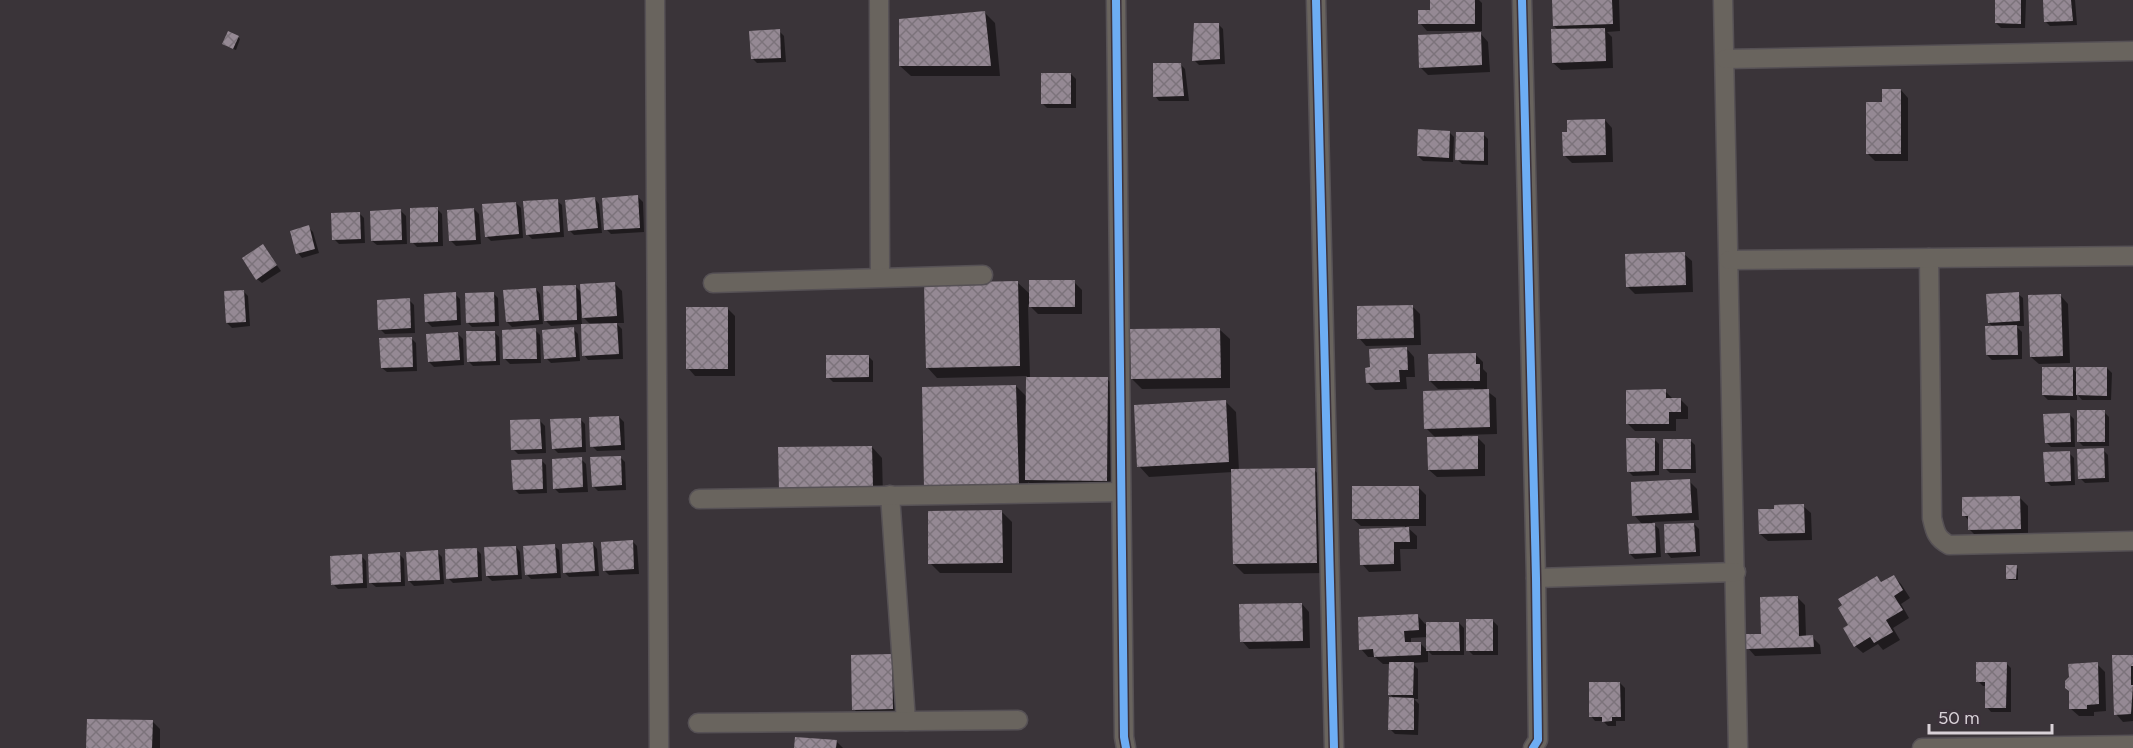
<svg xmlns="http://www.w3.org/2000/svg" width="2133" height="748" viewBox="0 0 2133 748" font-family="Figtree,sans-serif">
<style>
.shadow{fill:#0007;fill-rule:evenodd}
.building{fill:url(#building-cross-hatch)}
.lines{fill:none;stroke-linecap:round;stroke-linejoin:round}
.street-casing{stroke:#565155;stroke-width:21}
.street{stroke:#69645e;stroke-width:18}
.cycleway-casing{stroke:#3c323b;stroke-width:11}
.cycleway{stroke:#6dadf4;stroke-width:8}
</style>
<defs>
<pattern id="building-cross-hatch" width="8" height="8" patternUnits="userSpaceOnUse" patternTransform="scale(1.5)"><rect width="8" height="8" fill="#958994"/><path d="M0 0l8 8M0 8l8-8" fill="none" stroke="#7c737b"/></pattern>
</defs>
<rect width="100%" height="100%" fill="#3a3439"/>
<g class="shadow">
<path d="M1431,0H1479L1482,3V31H1427L1420,23L1431,11Z"/>
<path d="M1553,0H1619L1620,31L1607,32L1612,37L1613,68L1561,70L1553,63L1559,31L1554,26Z"/>
<path d="M1996,0H2026L2025,28H2001L1996,23Z"/>
<path d="M2044,0H2075L2077,25L2050,26L2045,21Z"/>
<path d="M985,13L995,23L1000,76H911L900,66Z"/>
<path d="M1218,24L1223,29L1225,64L1199,65L1194,60Z"/>
<path d="M779,31L784,36L786,62L757,63L752,58Z"/>
<path d="M1481,34L1488,42L1490,72L1428,75L1420,67Z"/>
<path d="M238,37L240,39L236,50L226,46Z"/>
<path d="M1180,64L1185,69L1189,101H1159L1155,96Z"/>
<path d="M1071,74L1076,79V108H1047L1042,103Z"/>
<path d="M1901,90L1908,98V161H1875L1867,153Z"/>
<path d="M1605,120L1612,128L1613,162L1572,163L1564,155Z"/>
<path d="M1449,132L1454,137L1453,162L1423,161L1418,156Z"/>
<path d="M1483,134L1488,139V165L1462,164L1457,159Z"/>
<path d="M638,197L643,202L644,232L611,234L606,229Z"/>
<path d="M595,199L599,204L602,233L574,235L569,230Z"/>
<path d="M557,201L562,205L564,237L532,239L527,234Z"/>
<path d="M516,203L521,208L523,238L491,241L486,236Z"/>
<path d="M437,209L442,214L443,246L417,247L412,242Z"/>
<path d="M474,209L479,214L481,244L456,246L451,241Z"/>
<path d="M401,211L406,216L407,244L377,245L372,241Z"/>
<path d="M359,213L364,218L365,243L339,244L334,239Z"/>
<path d="M308,227L313,232L319,253L302,258L298,253Z"/>
<path d="M263,246L281,271L262,283L257,279Z"/>
<path d="M1684,254L1692,261L1693,292L1635,294L1627,286Z"/>
<path d="M1017,282L1031,295L1074,282L1082,290V314H1038L1028,304L1030,378L1107,379L1117,389L1116,491L1036,490L1028,482V495L935,497L1016,386L1027,397V376L937,378L927,367Z"/>
<path d="M614,283L622,291L624,323H616L622,329L623,359L588,360L584,355L591,325L581,315L582,324L551,326L546,321L575,286L582,293Z"/>
<path d="M536,289L540,294L543,324L512,327L507,322Z"/>
<path d="M243,291L248,296L250,326L232,328L227,323Z"/>
<path d="M493,293L498,298L499,326L472,327L467,322Z"/>
<path d="M455,294L460,299L461,325L432,327L427,322Z"/>
<path d="M2018,294L2023,298L2024,326H2016L2022,332V359L1992,360L1987,355L1993,327L1989,323Z"/>
<path d="M2061,296L2068,304L2070,363L2039,364L2031,357Z"/>
<path d="M409,300L414,305L415,333L385,334L380,329Z"/>
<path d="M1413,307L1420,314L1421,345L1366,346L1359,338Z"/>
<path d="M728,309L735,316V376H695L688,368Z"/>
<path d="M573,329L578,334L580,361L551,363L546,358Z"/>
<path d="M1219,329L1230,339V388L1142,389L1132,379Z"/>
<path d="M535,330L540,335L541,363L510,364L505,359Z"/>
<path d="M494,332L499,337L500,365L473,366L468,361Z"/>
<path d="M458,334L463,339L464,365L434,367L429,362Z"/>
<path d="M411,338L416,343L417,371L387,372L382,368Z"/>
<path d="M1407,349L1414,357L1415,377H1406L1407,389L1375,390L1367,382Z"/>
<path d="M1475,354L1483,362V369L1487,373V391L1496,398L1497,434L1462,435V438L1477,437L1485,445V476L1437,477L1429,470L1436,438L1426,428L1474,391V388L1438,389L1430,381Z"/>
<path d="M868,356L873,361V382H833L828,377Z"/>
<path d="M2072,368L2078,374L2107,368L2112,373L2111,400H2082L2077,394V400H2048L2043,395Z"/>
<path d="M1665,391L1673,399H1680L1688,407V419H1676V431H1635L1627,423Z"/>
<path d="M1226,402L1236,412L1239,471L1314,470L1325,480L1326,573L1244,574L1234,564L1233,472L1149,477L1139,466Z"/>
<path d="M2104,412L2109,417V446H2083L2078,441Z"/>
<path d="M2069,414L2074,419L2075,447H2051L2046,442Z"/>
<path d="M619,417L624,422L625,450L597,451L592,446Z"/>
<path d="M580,419L585,424L586,452L558,453L553,448Z"/>
<path d="M540,421L545,426L546,453L518,454L513,449Z"/>
<path d="M1654,439L1659,444V475L1633,476L1628,471Z"/>
<path d="M1690,440L1695,445L1696,473H1670L1665,468Z"/>
<path d="M872,447L882,458L883,497L790,499Z"/>
<path d="M2103,450L2108,455L2109,482L2085,483L2080,478Z"/>
<path d="M2069,453L2074,458L2075,485L2051,486L2046,481Z"/>
<path d="M620,457L625,462L626,490L598,491L593,486Z"/>
<path d="M581,459L586,464L588,492L559,493L554,488Z"/>
<path d="M541,460L546,465L547,493L519,494L514,489Z"/>
<path d="M1689,481L1697,489L1699,520L1652,522L1659,529L1661,557L1635,559L1630,554L1643,525L1634,515Z"/>
<path d="M1418,487L1426,495V526H1406L1417,536V549H1400L1401,571L1369,572L1362,564L1405,529V526H1361L1353,519Z"/>
<path d="M2020,498L2028,506V536L1977,537L1969,529V521L1964,515Z"/>
<path d="M1803,506L1811,513L1812,540L1768,541L1760,534Z"/>
<path d="M1002,512L1012,522V573H940L930,563Z"/>
<path d="M1694,524L1699,529L1700,556L1671,558L1667,553Z"/>
<path d="M632,541L637,546L639,574L609,575L604,570Z"/>
<path d="M593,544L597,549L599,576L569,577L564,572Z"/>
<path d="M554,546L559,550L561,578L531,579L526,574Z"/>
<path d="M516,547L520,552L522,579L492,581L487,576Z"/>
<path d="M476,549L481,554L482,581L453,583L448,578Z"/>
<path d="M437,552L442,557L444,584L414,586L409,581Z"/>
<path d="M399,554L404,559L405,586L376,587L371,583Z"/>
<path d="M361,556L366,561L367,588L338,589L333,584Z"/>
<path d="M2016,567L2018,569V580H2009L2007,578Z"/>
<path d="M1894,577L1901,584L1910,598L1901,604L1909,618L1893,628L1900,640L1883,650L1878,644L1863,653L1855,646L1850,626L1877,578L1883,583Z"/>
<path d="M1798,598L1805,605L1806,637H1812L1820,645L1821,654L1755,656L1748,648Z"/>
<path d="M1302,604L1309,612L1310,648L1249,649L1242,641Z"/>
<path d="M1418,616L1425,624L1459,623L1464,628V655H1432L1428,651V662L1412,663L1418,669V699H1414L1419,704L1418,735L1395,734L1390,729L1394,699L1390,694V664H1383L1375,657H1368L1361,649ZM1427,637V650L1420,643L1411,644V638Z"/>
<path d="M1493,621L1498,626V655H1473L1468,650Z"/>
<path d="M891,656L899,663L900,716L861,717L854,709Z"/>
<path d="M2133,656V721L2123,722L2116,714Z"/>
<path d="M2006,663L2011,668V712H1991L1987,707V686H1983L1978,681Z"/>
<path d="M2097,664L2105,672L2106,711L2094,712V716H2079L2071,709Z"/>
<path d="M1620,683L1625,688V721H1616V726H1608L1603,721H1595L1591,716Z"/>
<path d="M152,721L160,729V748H88Z"/>
<path d="M836,741L843,748H796Z"/>
</g>
<g class="building">
<path d="M1430,0H1475V24H1418V10H1430Z"/>
<path d="M1552,0H1612L1613,24L1553,26Z"/>
<path d="M1995,0H2021V24L1995,23Z"/>
<path d="M2043,0H2071L2073,21L2044,22Z"/>
<path d="M985,11L991,66H899V19Z"/>
<path d="M1194,23H1219L1220,59L1192,61Z"/>
<path d="M1605,28L1606,61L1552,63L1551,29Z"/>
<path d="M780,29L781,58L751,59L749,31Z"/>
<path d="M228,31L239,36L233,49L222,44Z"/>
<path d="M1481,32L1482,65L1419,68L1418,35Z"/>
<path d="M1153,63H1181L1184,96L1153,97Z"/>
<rect x="1041" y="73" width="30" height="31"/>
<path d="M1882,89H1901V154H1866V102H1882Z"/>
<path d="M1605,119L1606,155L1563,156L1562,132H1567V120Z"/>
<path d="M1418,129L1450,131L1449,158L1417,156Z"/>
<path d="M1456,132H1484V161L1455,160Z"/>
<path d="M638,195L640,228L604,230L602,198Z"/>
<path d="M595,197L598,228L568,231L565,200Z"/>
<path d="M558,199L560,232L526,235L523,201Z"/>
<path d="M516,202L519,234L485,237L482,204Z"/>
<path d="M438,207V242L410,243V208Z"/>
<path d="M474,208L476,240L449,241L447,210Z"/>
<path d="M401,209L402,240L371,241L370,211Z"/>
<path d="M360,212L361,239L332,240L331,213Z"/>
<path d="M309,225L315,249L296,254L290,231Z"/>
<path d="M263,244L277,265L256,280L242,258Z"/>
<path d="M1685,252L1686,285L1626,287L1625,254Z"/>
<rect x="1029" y="280" width="46" height="27"/>
<path d="M1018,281L1020,366L926,368L924,283Z"/>
<path d="M615,282L617,316L582,318L580,284Z"/>
<path d="M576,285L577,320L544,321L543,286Z"/>
<path d="M536,288L539,320L506,322L503,290Z"/>
<path d="M244,290L246,322L226,323L224,291Z"/>
<path d="M456,292L457,320L425,322L424,294Z"/>
<path d="M494,292L495,322L466,323L465,293Z"/>
<path d="M2019,292L2020,321L1988,323L1986,294Z"/>
<path d="M2061,294L2063,356L2030,357L2028,295Z"/>
<path d="M410,298L411,328L378,330L377,300Z"/>
<path d="M1413,305L1414,338L1357,339V306Z"/>
<rect x="686" y="307" width="42" height="62"/>
<path d="M617,323L619,354L582,356L581,324Z"/>
<path d="M2017,325L2018,355H1986L1985,326Z"/>
<path d="M574,327L576,357L544,359L542,330Z"/>
<path d="M536,328L537,359H503L502,330Z"/>
<path d="M1220,328L1221,378L1131,379L1130,329Z"/>
<path d="M466,331H495L496,361L467,362Z"/>
<path d="M458,332L460,360L428,362L426,334Z"/>
<path d="M412,337L413,367L381,368L379,338Z"/>
<path d="M1407,347L1408,370H1399L1400,382L1366,383L1365,368L1370,367L1369,349Z"/>
<path d="M1476,353V364H1480V381H1429L1428,354Z"/>
<path d="M826,355H869V377L826,378Z"/>
<path d="M2042,367H2073V396L2042,395Z"/>
<path d="M2076,367H2107V396L2076,395Z"/>
<path d="M1026,377H1108L1107,481L1025,480Z"/>
<path d="M1016,385L1019,485L924,487L922,387Z"/>
<path d="M1489,389L1490,427L1424,429L1423,391Z"/>
<path d="M1666,389V398H1681V412H1669V424H1626V390Z"/>
<path d="M1226,400L1229,462L1137,467L1134,405Z"/>
<rect x="2077" y="410" width="28" height="32"/>
<path d="M2070,413L2071,442L2045,443L2043,414Z"/>
<path d="M619,416L621,445L590,447L589,417Z"/>
<path d="M581,418L582,447L552,449L550,419Z"/>
<path d="M540,419L542,449L511,450L510,420Z"/>
<path d="M1478,436V469L1428,470L1427,437Z"/>
<path d="M1626,438H1655V471L1627,472Z"/>
<rect x="1663" y="439" width="28" height="30"/>
<path d="M872,446L873,487L779,489L778,447Z"/>
<path d="M2104,448L2105,478L2078,479L2077,449Z"/>
<path d="M2070,451L2071,481L2045,482L2043,452Z"/>
<path d="M621,456L622,485L592,487L590,457Z"/>
<path d="M582,457L583,487L553,489L552,459Z"/>
<path d="M542,459L543,489L513,490L511,460Z"/>
<path d="M1315,468L1317,563L1233,564L1231,469Z"/>
<path d="M1690,479L1692,513L1632,516L1631,482Z"/>
<rect x="1352" y="486" width="67" height="33"/>
<path d="M2020,496L2021,529L1968,530V516H1962V497Z"/>
<path d="M1804,504L1805,533L1759,534L1758,509H1774V505Z"/>
<path d="M1002,510L1003,563L928,564V511Z"/>
<path d="M1655,523L1656,553L1629,554L1627,524Z"/>
<path d="M1694,523L1696,552L1665,553L1664,524Z"/>
<path d="M1409,527L1410,542H1394V564L1360,565L1359,529Z"/>
<path d="M633,540L634,569L603,571L601,542Z"/>
<path d="M593,542L595,571L563,573L562,544Z"/>
<path d="M555,544L557,573L525,575L523,546Z"/>
<path d="M516,546L518,575L486,576L484,547Z"/>
<path d="M477,548L478,577L446,579L445,549Z"/>
<path d="M438,550L440,580L408,581L406,552Z"/>
<path d="M400,552L401,582L369,583L368,554Z"/>
<path d="M362,554L363,583L331,585L330,556Z"/>
<path d="M2006,565H2017L2016,579H2006Z"/>
<path d="M1894,575L1903,590L1894,596L1903,610L1886,620L1893,632L1874,643L1870,637L1854,647L1843,628L1848,625L1838,608L1842,605L1838,599L1877,576L1881,582Z"/>
<path d="M1798,596L1799,636L1813,635L1814,647L1746,649V634H1761L1760,597Z"/>
<path d="M1302,603L1303,641L1240,642L1239,604Z"/>
<path d="M1418,614L1419,630L1404,631L1405,642H1421V655L1374,657L1373,649L1359,650L1358,617Z"/>
<rect x="1466" y="619" width="27" height="32"/>
<path d="M1426,622H1459L1460,651H1426Z"/>
<path d="M892,654L893,709L852,710L851,655Z"/>
<path d="M2112,655H2133V666H2131V685H2133L2131,714L2114,715Z"/>
<path d="M1389,662H1414L1413,695H1388Z"/>
<path d="M1976,662H2007L2006,708H1985V682H1976Z"/>
<path d="M2098,662L2099,704L2087,705V709H2069V691L2065,688V681L2069,677L2068,664Z"/>
<path d="M1589,682H1620L1621,717H1612V721L1602,722V717H1589Z"/>
<path d="M1389,697L1414,698V730H1388Z"/>
<path d="M87,719L153,720L152,748H86Z"/>
<path d="M795,737L837,740L836,748H794Z"/>
</g>
<g class="lines">
<g class="street-casing">
<g id="street">
<path d="M655,0L659,748"/>
<path d="M879,0L880,276"/>
<path d="M1116,0L1124,737L1126,748"/>
<path d="M1316,0L1334,748"/>
<path d="M1522,0L1536,578L1538,740L1533,748"/>
<path d="M1723,0L1738,748"/>
<path d="M1725,59L2133,51"/>
<path d="M1929,258L1932,518C1935,531 1936,538 1949,545L2133,541"/>
<path d="M1729,260L2133,256"/>
<path d="M713,283L983,275"/>
<path d="M890,495L906,721"/>
<path d="M699,499L1121,492"/>
<path d="M1536,578L1736,572"/>
<path d="M698,723L1018,720"/>
<path d="M1922,748L2133,745"/>
</g>
</g>
<use href="#street" class="street"/>
<g class="cycleway-casing">
<g id="cycleway">
<path d="M1116,0L1124,737L1126,748"/>
<path d="M1316,0L1334,748"/>
<path d="M1522,0L1536,578L1538,740L1533,748"/>
</g>
</g>
<use href="#cycleway" class="cycleway"/>
</g>
<path d="M1929 724v9h123v-9" fill="none" stroke="#d9d2d8" stroke-width="3"/>
<text x="1938" y="724" font-size="18" fill="#d9d2d8" stroke="#3c323b" stroke-width="4.5" paint-order="stroke">50 m</text>
</svg>
